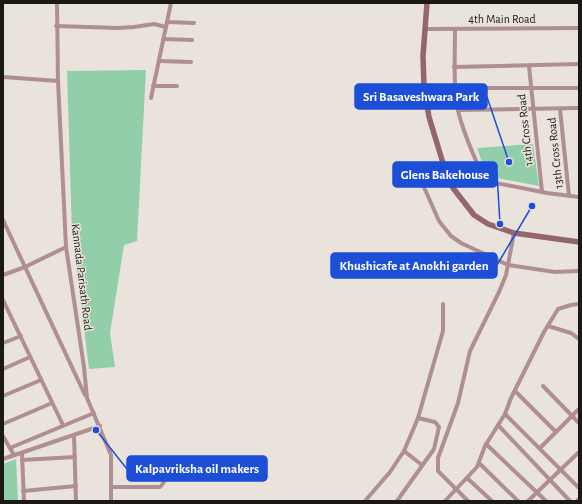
<svg xmlns="http://www.w3.org/2000/svg" width="582" height="504" viewBox="0 0 582 504" font-family="'Alegreya Sans',sans-serif">
<style>
.green{fill:#93ceaa}
.lines{fill:none;stroke-linecap:round;stroke-linejoin:round}
.street{stroke:#af8f94;stroke-width:4}
.secondary{stroke:#93666e;stroke-width:5.5}
.labels{text-anchor:middle;dominant-baseline:central;stroke-width:3;stroke-linejoin:round;paint-order:stroke}
.street-label{font-size:12px;fill:#1b1916;stroke:#e9e3db}
.leader{fill:none;stroke:#1d4ed8;stroke-width:1.5}
.callout-dot{fill:#1d4ed8;stroke:#e9e3db;stroke-width:1.5}
.callout{fill:#1d4ed8;stroke:#1d4ed8;stroke-width:1.5}
.callout-label{font-size:13px;text-anchor:middle;font-weight:bold;fill:#fff}
</style>
<rect width="100%" height="100%" fill="#e9e3db"/>
<g class="green">
<path d="M146,70L137,241L124,245L110,333L115,367L89,369L72,233L67,71Z"/>
<path d="M533,144L539,186L487,176L477,148Z"/>
<path d="M16,459L18,501H3V464Z"/>
</g>
<g class="lines">
<g class="street">
<path d="M57,3L58,81L66,247L84,367L87,398L111,455V501"/>
<path d="M167,22L194,23"/>
<path d="M56,26L118,28L134,27L154,24L166,27"/>
<path d="M425,29L579,28"/>
<path d="M455,29C455,56 453,83 458,110C463,134 475,157 484,180"/>
<path d="M163,39L192,40"/>
<path d="M159,61L191,62"/>
<path d="M529,66L542,192"/>
<path d="M454,67L579,64"/>
<path d="M3,77L58,81"/>
<path d="M153,86H177"/>
<path d="M455,88H579"/>
<path d="M151,98L171,3"/>
<path d="M560,109L569,196"/>
<path d="M458,110L579,108"/>
<path d="M579,197L547,193L461,176L428,179L423,185L439,221L451,236L461,243L508,265L555,272L579,271"/>
<path d="M3,220L85,395"/>
<path d="M3,275L25,267L66,247"/>
<path d="M3,300L63,425"/>
<path d="M548,326L571,333L579,339"/>
<path d="M3,343L21,336"/>
<path d="M3,369L30,357"/>
<path d="M543,386L579,423"/>
<path d="M515,391L556,432"/>
<path d="M3,396L41,380"/>
<path d="M505,414L579,488"/>
<path d="M3,424L52,403"/>
<path d="M498,425L570,501"/>
<path d="M74,435L76,501"/>
<path d="M3,436L14,455"/>
<path d="M486,444L546,501"/>
<path d="M10,448L94,413"/>
<path d="M540,448L579,409"/>
<path d="M404,451L422,465"/>
<path d="M22,453L24,501"/>
<path d="M3,459L100,426"/>
<path d="M22,460L75,457"/>
<path d="M479,463L518,501"/>
<path d="M467,478L492,501"/>
<path d="M111,487H160C168,480 166,468 166,458"/>
<path d="M23,491L76,486"/>
<path d="M365,501L390,472L404,451L418,418L443,331V304"/>
<path d="M397,501L434,449L439,427L435,422L418,418"/>
<path d="M445,501L477,467L485,446L505,414L511,398L544,332L558,309L571,305L579,304"/>
<path d="M468,501L438,471V458L458,403L470,351L499,292L506,275L514,233"/>
<path d="M528,501L579,452"/>
<path d="M577,501L579,499"/>
</g>
<path class="secondary" d="M427,3L423,56L424,87L429,117L446,173L453,188L474,215L488,224L514,233L579,242"/>
</g>
<g class="labels">
<g class="street-label">
<text x="502" y="19">4th Main Road</text>
<text transform="translate(525 130) rotate(-96)">14th Cross Road</text>
<text transform="translate(555 153) rotate(-96)">13th Cross Road</text>
<text transform="translate(82 277) rotate(83)">Kannada Parisath Road</text>
</g>
</g>
<path class="leader" d="M509 162L487 97M500 224L497 174M532 206L497 265M96 430L127 469"/>
<g class="callout-dot">
<circle cx="509" cy="162" r="4"/>
<circle cx="500" cy="224" r="4"/>
<circle cx="532" cy="206" r="4"/>
<circle cx="96" cy="430" r="4"/>
</g>
<g class="callout">
<rect x="355" y="84" width="132" height="25" rx="4"/>
<rect x="393" y="162" width="104" height="25" rx="4"/>
<rect x="331" y="253" width="166" height="25" rx="4"/>
<rect x="127" y="456" width="140" height="25" rx="4"/>
</g>
<g class="callout-label">
<text x="421" y="101">Sri Basaveshwara Park</text>
<text x="445" y="179">Glens Bakehouse</text>
<text x="414" y="270">Khushicafe at Anokhi garden</text>
<text x="197" y="473">Kalpavriksha oil makers</text>
</g>
<rect width="582" height="504" fill="none" stroke="#1b1916" stroke-width="8"/>
</svg>
